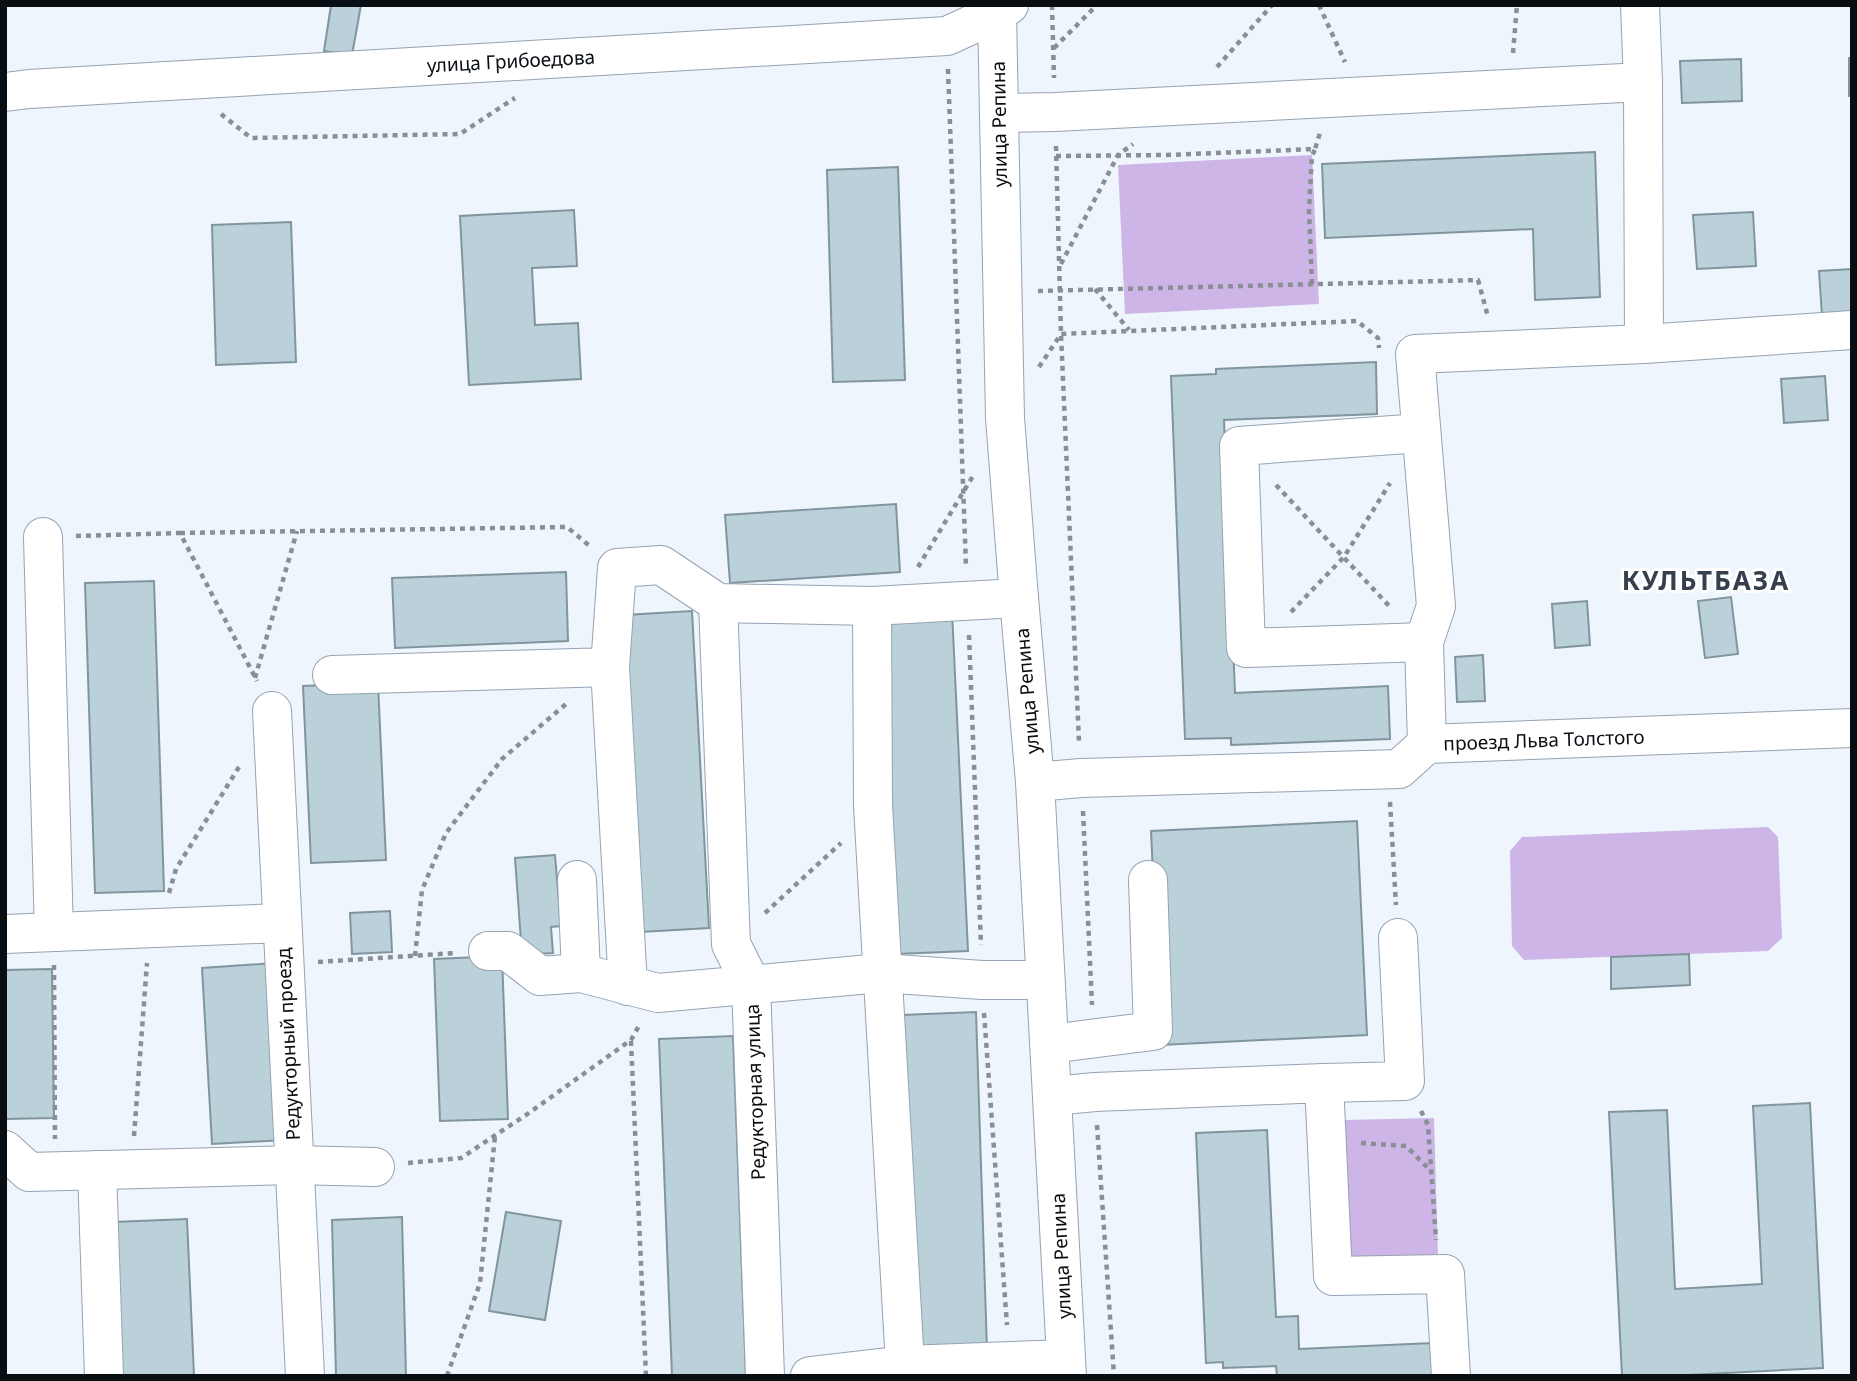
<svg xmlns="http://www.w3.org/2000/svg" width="1857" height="1381" viewBox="0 0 1857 1381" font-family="'Noto Sans',sans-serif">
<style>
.green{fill:#cdb5e7}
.building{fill:#bad1da;stroke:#80959d;stroke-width:2}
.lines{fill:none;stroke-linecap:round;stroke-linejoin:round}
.minor-casing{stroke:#95a3b2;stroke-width:40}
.path{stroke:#8a8f95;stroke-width:4.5;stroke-dasharray:5 5;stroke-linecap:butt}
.minor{stroke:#fff;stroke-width:38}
.labels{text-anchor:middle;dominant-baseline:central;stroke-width:6;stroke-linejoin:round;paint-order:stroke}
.street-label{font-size:19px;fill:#090e13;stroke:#fff}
.district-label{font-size:26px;font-weight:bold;letter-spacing:2px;fill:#34404d;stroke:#fff}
</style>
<rect width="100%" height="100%" fill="#eff5fc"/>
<g class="green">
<path d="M1312,155L1319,304L1125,314L1118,165Z"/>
<path d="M1768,827L1778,837L1782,938L1768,951L1524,960L1512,946L1510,851L1522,837Z"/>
<path d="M1434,1118L1438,1256L1346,1258L1343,1120Z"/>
</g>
<g class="building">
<path d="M331,5H361L352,55L324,51Z"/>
<rect x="1849" y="58" width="3" height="38"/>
<path d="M1741,59L1742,101L1682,103L1680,61Z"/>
<path d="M1595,152L1600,297L1535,300L1533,229L1325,238L1322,164Z"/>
<path d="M898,167L905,380L833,382L827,170Z"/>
<path d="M574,210L577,266L532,268L535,325L578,323L581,379L469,385L460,216Z"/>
<path d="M1753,212L1756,266L1697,269L1693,215Z"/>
<path d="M291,222L296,362L216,365L212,225Z"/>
<path d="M1852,269V314L1822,316L1819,271Z"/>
<path d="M1376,362L1377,414L1224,420L1235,693L1388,686L1390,739L1231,745V738L1185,739L1171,376L1216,374V369Z"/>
<path d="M1825,376L1828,420L1784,423L1781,379Z"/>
<path d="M896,504L900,572L730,583L725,515Z"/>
<path d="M566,572L568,641L395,648L392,578Z"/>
<path d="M154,581L164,891L95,893L85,583Z"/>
<path d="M1731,597L1738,654L1705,658L1698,601Z"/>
<path d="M1587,601L1590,645L1555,648L1552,604Z"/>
<path d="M692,611L709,928L641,932L625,615Z"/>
<path d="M952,611L968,951L896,954L881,615Z"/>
<path d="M1483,655L1485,701L1457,702L1455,657Z"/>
<path d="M378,683L386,860L311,863L303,686Z"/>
<path d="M1357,821L1367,1035L1161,1045L1151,831Z"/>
<path d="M555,855L561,926L551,927L553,953L522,955L515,858Z"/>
<path d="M390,911L392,952L352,954L350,913Z"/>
<path d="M1689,954L1690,985L1611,989V957Z"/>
<path d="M502,956L508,1119L440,1121L434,959Z"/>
<path d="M274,963L284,1140L212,1144L202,968Z"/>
<path d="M52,969L54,1118L5,1119V970Z"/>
<path d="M976,1012L987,1350L913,1352L902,1015Z"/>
<path d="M733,1036L746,1376H672L659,1039Z"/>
<path d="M1810,1103L1823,1368L1668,1376H1622L1609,1112L1667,1110L1675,1289L1762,1284L1753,1106Z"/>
<path d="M1267,1130L1276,1317L1298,1316L1299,1349L1432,1343L1434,1376H1277L1276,1366L1223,1368V1362L1206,1363L1196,1133Z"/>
<path d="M506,1212L561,1221L545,1320L489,1311Z"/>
<path d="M402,1217L406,1376H336L332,1220Z"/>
<path d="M187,1219L194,1376H121L114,1222Z"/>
</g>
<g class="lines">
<g class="minor-casing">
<g id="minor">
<path d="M999,5L997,13L1005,418L1019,598L1035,782L1067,1376"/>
<path d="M1640,5L1643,82L1644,344"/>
<path d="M5,92L29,89L947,36L997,13L1009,5"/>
<path d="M999,113L1055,112L1643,82"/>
<path d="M1421,433L1239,446L1246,648L1424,642"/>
<path d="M43,537L54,932"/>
<path d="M718,603L731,944L751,984L765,1376"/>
<path d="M610,667L628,986"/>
<path d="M332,675L610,667L617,568L661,565L718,603L872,606L1019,598"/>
<path d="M272,711L305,1376"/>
<path d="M1427,744L1424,642L1436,606L1415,354L1644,344L1852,330"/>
<path d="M1035,782L1081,778L1399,769L1427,744L1852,728"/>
<path d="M577,880L581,973"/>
<path d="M5,934L282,923"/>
<path d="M488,951H508L540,976L581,973L658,993L882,973L982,980H1045"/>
<path d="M1050,1044L1153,1031L1148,880"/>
<path d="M1324,1083L1405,1081L1398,938"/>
<path d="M1053,1096L1095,1092L1324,1083L1333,1276L1445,1274L1451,1376"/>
<path d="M5,1150L29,1172L294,1165L375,1167"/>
<path d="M97,1170L104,1376"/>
<path d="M905,1365L1066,1359"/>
<path d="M810,1376L905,1365L873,805L872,606"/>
</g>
</g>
<g class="path">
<path d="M1052,5L1054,78"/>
<path d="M1319,5L1345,62"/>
<path d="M1054,48L1097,5"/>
<path d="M1513,53L1517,5"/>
<path d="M1217,67L1272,5"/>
<path d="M948,69L966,567"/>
<path d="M221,114L251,138L460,134L515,98"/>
<path d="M1056,146L1061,334L1079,742"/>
<path d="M1056,156L1167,155L1315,149L1320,133"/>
<path d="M1061,264L1118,155L1133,144"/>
<path d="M1312,284L1309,210L1312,155L1315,150"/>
<path d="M1095,289L1129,330"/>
<path d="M1038,291L1478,280L1488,317"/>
<path d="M1039,367L1061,334L1357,321L1378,338L1379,348"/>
<path d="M1276,485L1392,609"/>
<path d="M180,533L567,527L592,548"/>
<path d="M76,536L180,533L257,681"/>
<path d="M918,567L973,476"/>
<path d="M1291,612L1344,557L1390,483"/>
<path d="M969,635L981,945"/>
<path d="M255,678L297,531"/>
<path d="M1390,802L1396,905"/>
<path d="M1083,811L1092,1005"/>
<path d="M169,893L176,869L239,767"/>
<path d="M765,913L841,843"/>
<path d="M415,956L422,890L446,833L502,759L566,704"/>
<path d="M318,962L456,953"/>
<path d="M54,965L55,1139"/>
<path d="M984,1013L1007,1325"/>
<path d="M631,1041L646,1376"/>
<path d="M1421,1111L1428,1125L1436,1240"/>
<path d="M1097,1125L1114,1376"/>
<path d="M134,1136L147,963"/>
<path d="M1361,1143L1406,1146L1430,1170"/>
<path d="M408,1163L461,1158L526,1115L631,1040L640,1024"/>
<path d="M447,1376L480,1283L495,1136"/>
</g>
<use href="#minor" class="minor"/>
</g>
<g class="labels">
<g class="street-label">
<text transform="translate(511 61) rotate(-3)">улица Грибоедова</text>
<text transform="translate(999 124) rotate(-91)">улица Репина</text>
<text transform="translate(1027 691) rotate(-95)">улица Репина</text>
<text transform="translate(1544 740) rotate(-2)">проезд Льва Толстого</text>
<text transform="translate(288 1044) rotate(-93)">Редукторный проезд</text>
<text transform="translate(755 1092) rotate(-92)">Редукторная улица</text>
<text transform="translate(1061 1256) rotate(-93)">улица Репина</text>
</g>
<g class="district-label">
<text x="1706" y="580">КУЛЬТБАЗА</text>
</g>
</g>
<rect width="1857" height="1381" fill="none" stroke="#090e13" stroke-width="14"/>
</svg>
